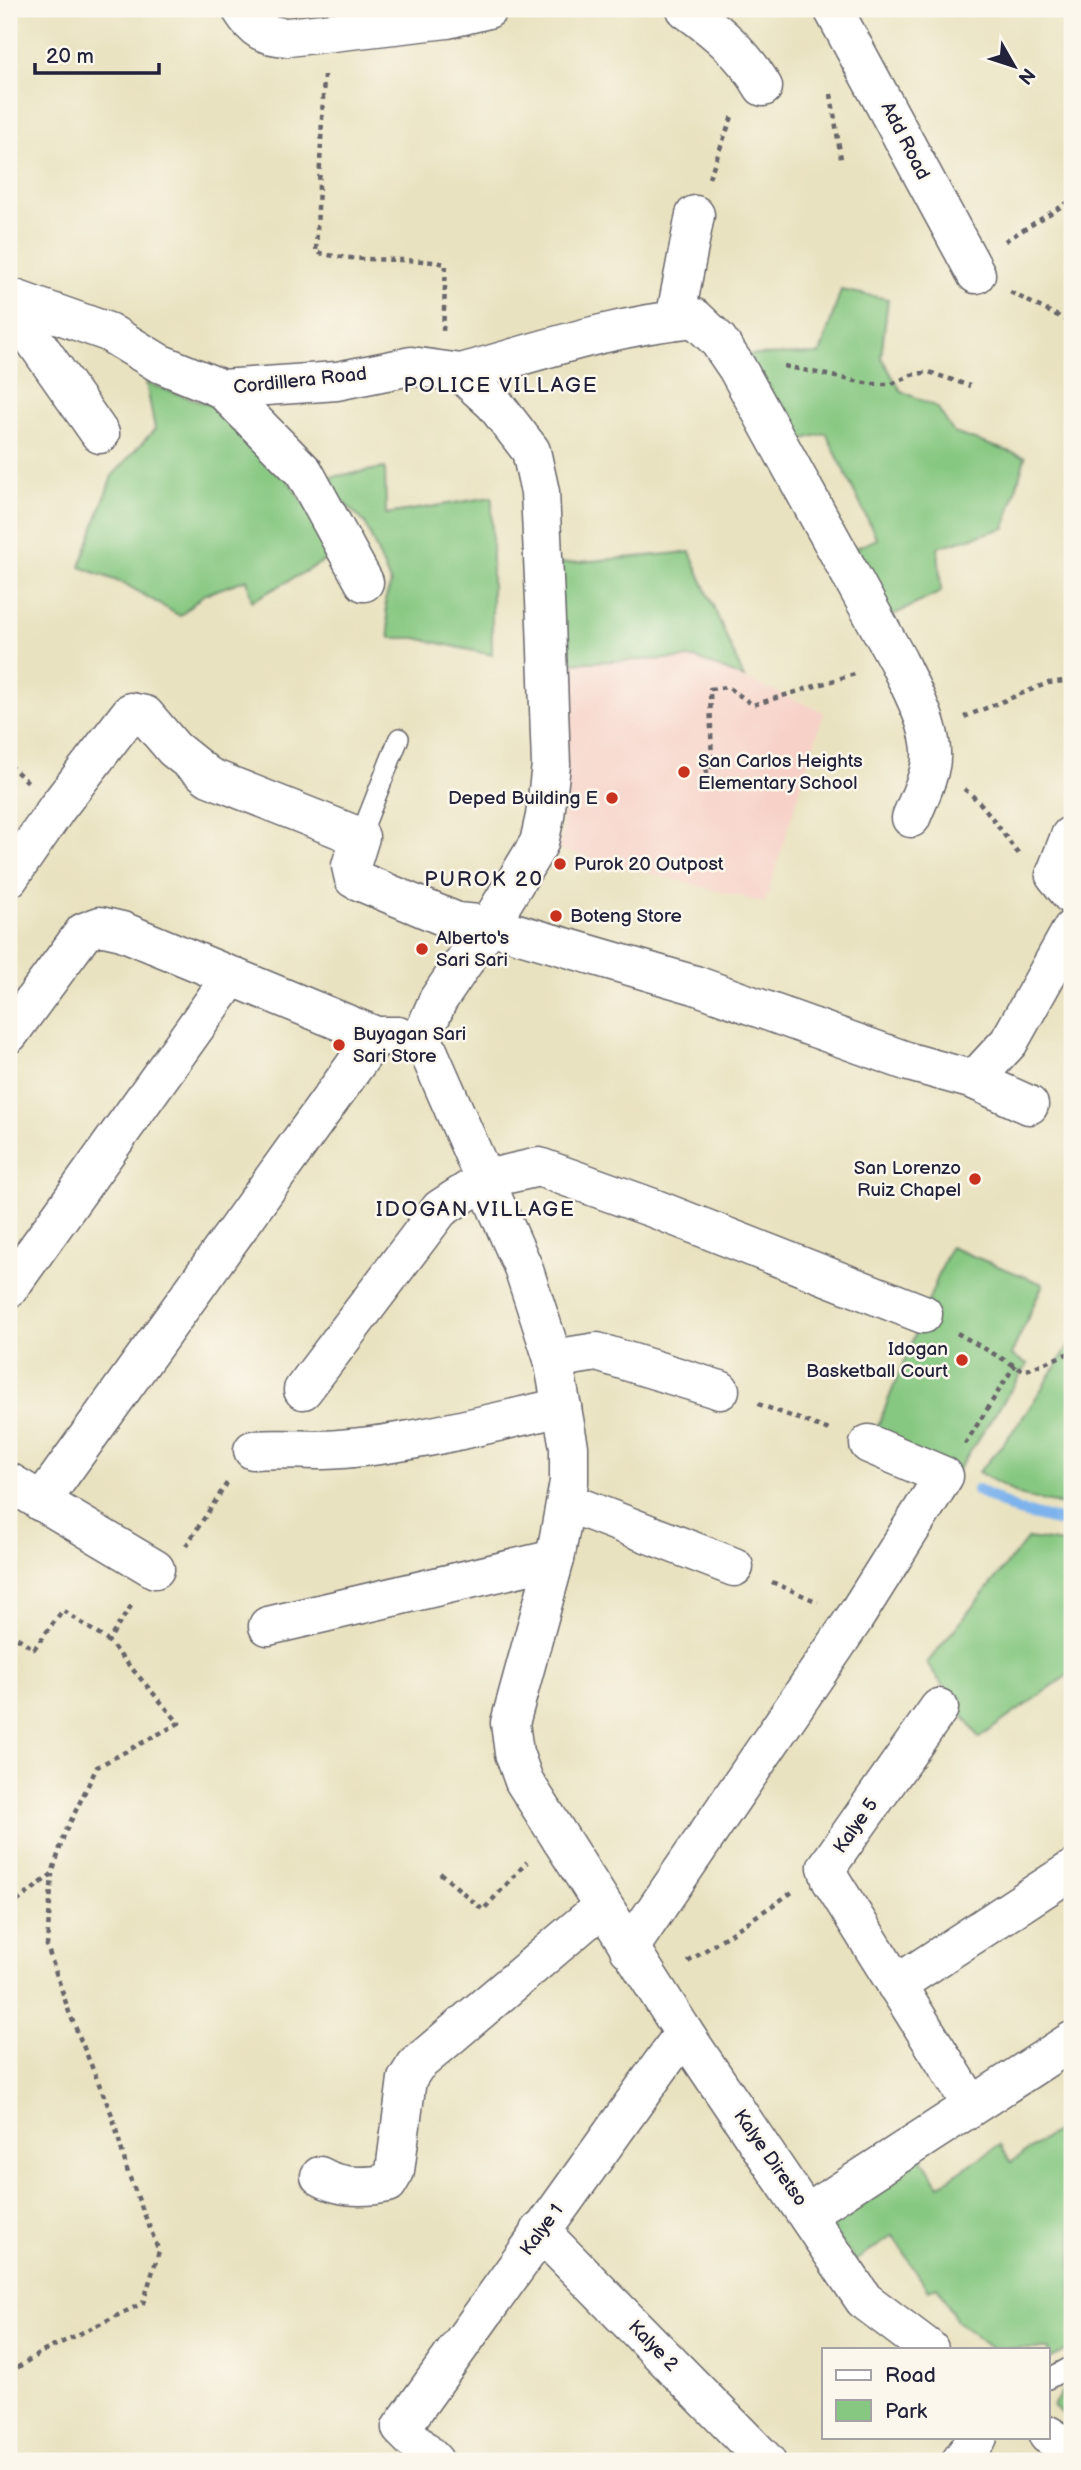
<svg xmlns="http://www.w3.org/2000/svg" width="1081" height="2470" viewBox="0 0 1081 2470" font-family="'Balsamiq Sans',sans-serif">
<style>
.built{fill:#f7d1c8}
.green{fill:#86c881;stroke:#54755e;stroke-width:2}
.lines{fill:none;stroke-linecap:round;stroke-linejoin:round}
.stream{stroke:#7db3ec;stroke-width:12}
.service-casing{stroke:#68656a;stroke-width:22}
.minor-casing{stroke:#68656a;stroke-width:41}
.tertiary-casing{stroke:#68656a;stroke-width:41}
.path{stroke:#68656a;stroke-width:4.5;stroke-dasharray:5 5;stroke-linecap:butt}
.service{stroke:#fff;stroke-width:19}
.minor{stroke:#fff;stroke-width:38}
.tertiary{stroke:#fff;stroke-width:38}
.poi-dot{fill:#c8321e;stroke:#fbf7ec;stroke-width:2.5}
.labels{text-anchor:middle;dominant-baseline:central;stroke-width:5;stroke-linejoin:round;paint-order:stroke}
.street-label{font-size:19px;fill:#22223b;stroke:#fbf7ec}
.poi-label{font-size:19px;fill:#22223b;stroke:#fbf7ec;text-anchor:start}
.neighbourhood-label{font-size:21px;letter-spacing:2px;fill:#22223b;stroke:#fbf7ec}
</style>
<rect width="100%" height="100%" fill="#fbf7ec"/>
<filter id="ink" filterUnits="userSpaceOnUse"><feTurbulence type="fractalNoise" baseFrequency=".0143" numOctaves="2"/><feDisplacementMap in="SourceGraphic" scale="14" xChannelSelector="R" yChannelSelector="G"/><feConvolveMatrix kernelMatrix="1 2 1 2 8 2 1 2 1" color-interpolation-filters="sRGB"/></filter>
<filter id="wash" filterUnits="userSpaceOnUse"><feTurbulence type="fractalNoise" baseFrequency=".00686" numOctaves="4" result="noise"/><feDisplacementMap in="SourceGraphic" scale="28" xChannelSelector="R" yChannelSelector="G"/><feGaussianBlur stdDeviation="1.57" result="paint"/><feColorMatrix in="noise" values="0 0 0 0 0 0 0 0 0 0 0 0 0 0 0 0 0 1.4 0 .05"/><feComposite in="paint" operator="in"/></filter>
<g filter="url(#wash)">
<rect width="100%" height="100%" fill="#e9e2c0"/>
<path class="built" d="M695,658L824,712L765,903L557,849L563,832L562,663Z"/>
<g class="green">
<path d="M841,290L888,299L881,357L901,391L937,407L954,433L1025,457L1005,528L938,547L941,592L883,620L846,552L877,539L826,433L788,443L748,355L820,354Z"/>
<path d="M146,383L213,406L279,467L332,545L324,561L252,601L247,579L203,595L180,616L125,584L80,567L112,476L155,429Z"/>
<path d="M385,468L386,514L492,497V655L416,638H390L385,600L391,584L365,523L319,479Z"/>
<path d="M690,552L744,678L695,658L562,663L558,564Z"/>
<path d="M950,1247L1043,1284L1011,1355L1028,1364L957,1471L873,1438Z"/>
<path d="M1072,1341V1505L1067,1506L1022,1496L978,1472C1017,1433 1042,1387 1072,1341Z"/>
<path d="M1028,1538L1072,1544V1672L979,1738L927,1663Z"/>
<path d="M1072,2120V2348L1048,2360V2349H992L957,2321L937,2286L928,2290L893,2236L855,2261L827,2222L920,2156L939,2185L999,2145L1011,2162Z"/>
<path d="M1072,2375V2421L1053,2406Z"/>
</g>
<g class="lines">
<path class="stream" d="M978,1490L1018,1511L1072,1524"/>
</g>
</g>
<g filter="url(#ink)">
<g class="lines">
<g class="service-casing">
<g id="service">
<path d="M360,837L399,738"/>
<path d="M1048,2379L1072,2366"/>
</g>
</g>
<g class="minor-casing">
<g id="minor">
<path d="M241,9C254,30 264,36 288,37L447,19L488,9"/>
<path d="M686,9C717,31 744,54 763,87"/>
<path d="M833,9L976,274"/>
<path d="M9,304L100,434"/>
<path d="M675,320L695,215"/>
<path d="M461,373C537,352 615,325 695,318L718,340L737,368L898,661C912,692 939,736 929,771C925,787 917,803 911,818"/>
<path d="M222,389L304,472L364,582"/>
<path d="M1070,836L1055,875L1072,896"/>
<path d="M9,878L57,808L131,712L145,715L174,749L209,777L360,837L351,866L354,879L457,922L489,925L695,985L909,1062L974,1080L1029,1105"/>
<path d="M9,1034L84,932L100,926L122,931L376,1036H398"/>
<path d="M974,1080L1009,1042L1072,929"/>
<path d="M9,1288L232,976"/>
<path d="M553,1359L597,1352L720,1390"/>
<path d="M303,1390L440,1209L486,1179L539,1167L653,1208L923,1314"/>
<path d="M253,1450C277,1448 300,1450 323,1450C402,1447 486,1424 562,1407"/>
<path d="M9,1482L155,1569"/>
<path d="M41,1502L376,1036"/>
<path d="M566,1502L734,1567"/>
<path d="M268,1626L555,1559"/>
<path d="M939,1708L827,1867L831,1880L971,2104"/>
<path d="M629,1949L854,1619L944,1476L869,1444"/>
<path d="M896,1985L1072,1870"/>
<path d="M320,2176C340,2188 364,2188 388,2183L395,2171L407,2079L416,2065L602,1907"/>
<path d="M808,2213L1072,2041"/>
<path d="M540,2231L766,2461"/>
<path d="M434,2461L401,2428L684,2033"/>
<path d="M961,2461L978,2437"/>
</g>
</g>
<g class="tertiary-casing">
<g id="tertiary">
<path d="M9,297L108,332L159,363L222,389L337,381L411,366L461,373L494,403L531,451L540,492L546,622L551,765L545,816L539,843L489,925L438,1000L422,1037L523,1267L553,1359L569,1447V1482L555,1559L510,1723L514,1753L524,1781L684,2033L864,2300L929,2349"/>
<path d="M1048,2435L1072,2450"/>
</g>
</g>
<g class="path">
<path d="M324,75L316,252C360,264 402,256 446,264L443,332"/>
<path d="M831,94L841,159"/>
<path d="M709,178L733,114"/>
<path d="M1005,241L1072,200"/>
<path d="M1010,292L1072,323"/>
<path d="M784,366L870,384H892L911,375L929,372L970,386"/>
<path d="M964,717L1048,683L1072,680"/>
<path d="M9,765L28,782"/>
<path d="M704,772L712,771L710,689L728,687L753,705L858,673"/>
<path d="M964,789C988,806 1000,832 1019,854"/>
<path d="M957,1333L1024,1371L1072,1352"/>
<path d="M758,1404L832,1431"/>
<path d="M965,1444L1015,1365"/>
<path d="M186,1546L229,1480"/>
<path d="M772,1582L818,1602"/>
<path d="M9,1632L34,1649L63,1610L108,1641"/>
<path d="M440,1873L483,1910L527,1862"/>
<path d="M9,1908L52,1874L64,1835L97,1767L179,1723L108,1641L133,1603"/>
<path d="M688,1962L794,1891"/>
<path d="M9,2373L40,2353L143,2303L159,2251L128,2173L112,2115L69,2012L47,1946L52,1874"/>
</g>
<use href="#service" class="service"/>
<use href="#minor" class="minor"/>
<use href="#tertiary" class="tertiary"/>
</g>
</g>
<g class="poi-dot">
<circle cx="684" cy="772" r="7"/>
<circle cx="612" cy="798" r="7"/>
<circle cx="560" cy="864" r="7"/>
<circle cx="556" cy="916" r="7"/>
<circle cx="422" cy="949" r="7"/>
<circle cx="339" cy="1045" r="7"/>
<circle cx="975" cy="1179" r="7"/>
<circle cx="962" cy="1360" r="7"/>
</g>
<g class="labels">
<g class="street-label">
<text transform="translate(905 141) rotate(63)">Add Road</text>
<text transform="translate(300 381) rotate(-6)">Cordillera Road</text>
<text transform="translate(856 1826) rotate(-55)">Kalye 5</text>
<text transform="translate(770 2158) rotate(55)">Kalye Diretso</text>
<text transform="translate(542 2230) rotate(-54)">Kalye 1</text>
<text transform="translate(653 2346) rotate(46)">Kalye 2</text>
</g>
<g class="poi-label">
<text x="698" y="761">San Carlos Heights<tspan x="698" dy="22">Elementary School</tspan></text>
<text x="598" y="798" text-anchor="end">Deped Building E</text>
<text x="574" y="864">Purok 20 Outpost</text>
<text x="570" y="916">Boteng Store</text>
<text x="436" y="938">Alberto's<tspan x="436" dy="22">Sari Sari</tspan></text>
<text x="353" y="1034">Buyagan Sari<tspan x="353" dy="22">Sari Store</tspan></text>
<text x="961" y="1168" text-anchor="end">San Lorenzo<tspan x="961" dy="22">Ruiz Chapel</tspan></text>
<text x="948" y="1349" text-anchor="end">Idogan<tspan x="948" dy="22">Basketball Court</tspan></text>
</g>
<g class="neighbourhood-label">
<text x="501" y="385">POLICE VILLAGE</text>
<text x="484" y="879">PUROK 20</text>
<text x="476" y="1209">IDOGAN VILLAGE</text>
</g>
</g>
<rect width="1081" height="2470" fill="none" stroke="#fbf7ec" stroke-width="35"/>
<rect x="822" y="2348" width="228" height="91" fill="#fbf7ec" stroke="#a4a2a5" stroke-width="2"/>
<rect x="836" y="2370" width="35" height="10" fill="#ffffff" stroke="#a4a2a5" stroke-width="2"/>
<text x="885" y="2382" font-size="21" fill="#22223b">Road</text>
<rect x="836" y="2400" width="35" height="21" fill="#86c881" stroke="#a4a2a5" stroke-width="2"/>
<text x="885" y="2418" font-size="21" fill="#22223b">Park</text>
<g transform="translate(1014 66) rotate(129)" stroke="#fbf7ec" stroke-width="5" paint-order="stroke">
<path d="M0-5L12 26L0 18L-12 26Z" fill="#22223b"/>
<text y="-10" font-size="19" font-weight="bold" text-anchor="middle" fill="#22223b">N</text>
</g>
<path d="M35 63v10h124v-10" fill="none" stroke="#22223b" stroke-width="3.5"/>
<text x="46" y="63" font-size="21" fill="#22223b" stroke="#fbf7ec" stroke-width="5" paint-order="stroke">20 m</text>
</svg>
